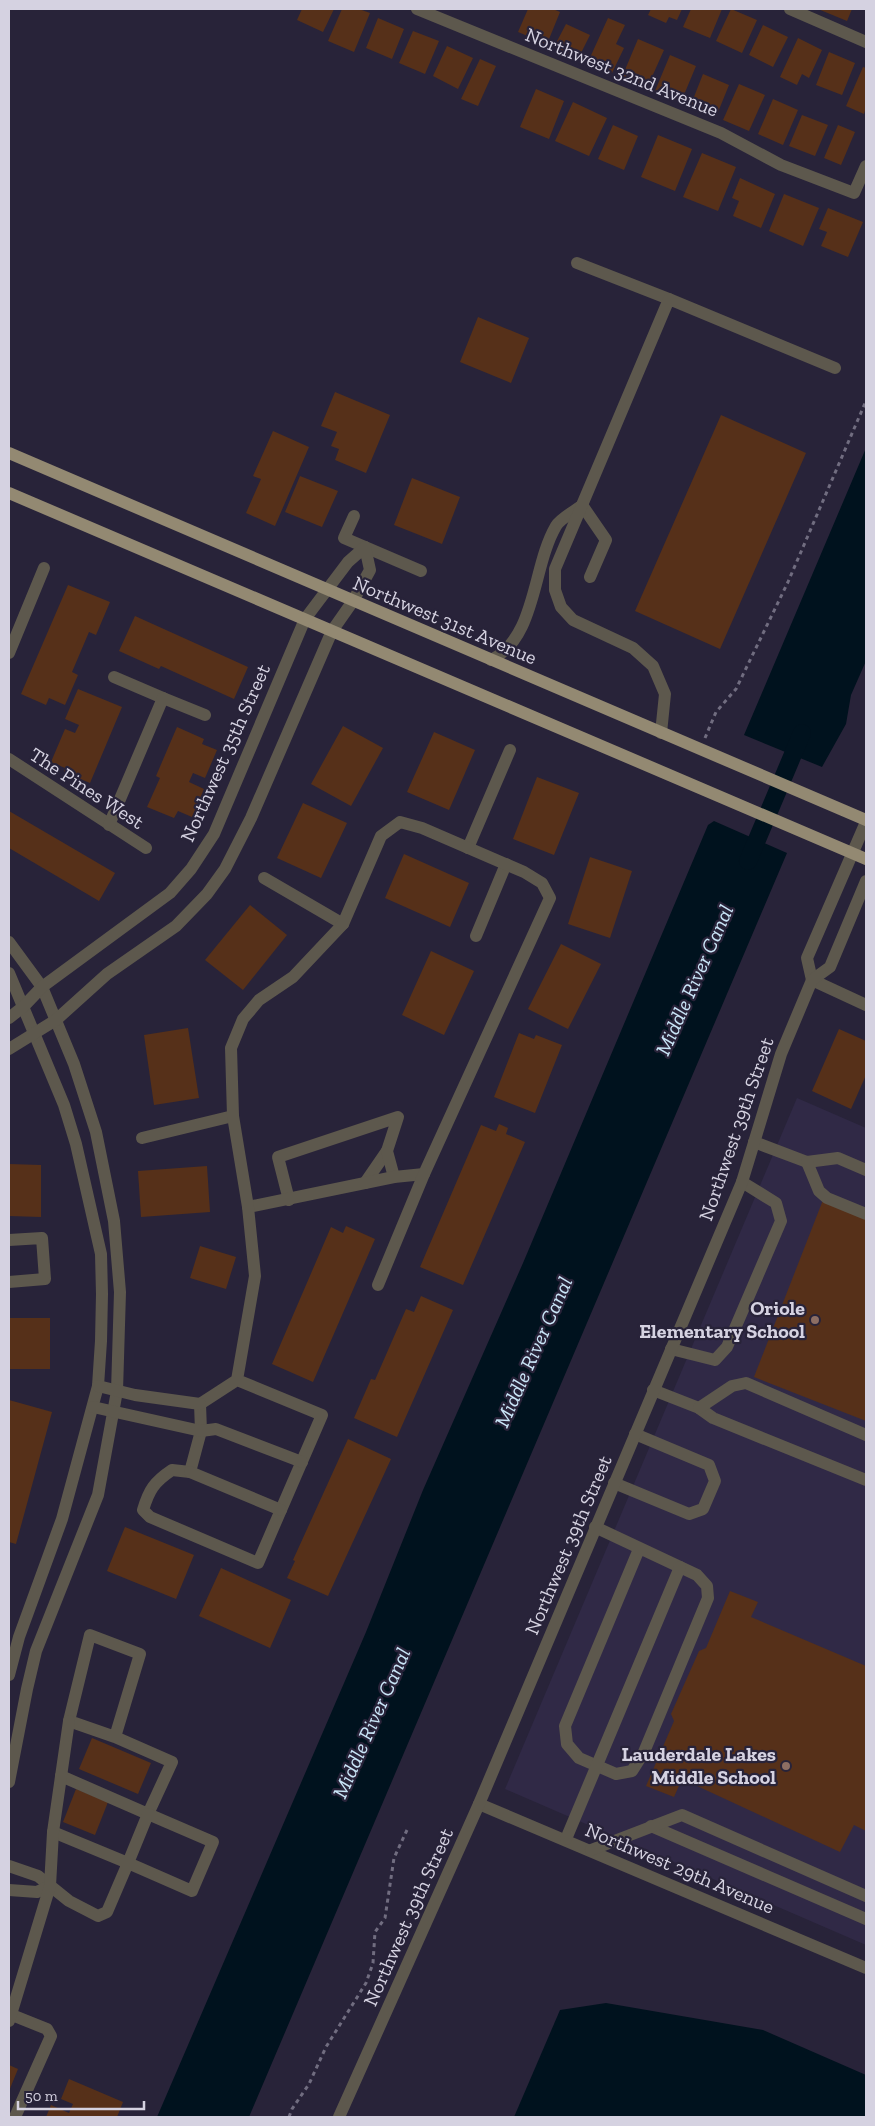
<svg xmlns="http://www.w3.org/2000/svg" width="875" height="2126" viewBox="0 0 875 2126" font-family="'Zilla Slab',serif">
<style>
.built{fill:#302946}
.water{fill:#00121e}
.lines{fill:none;stroke-linecap:round;stroke-linejoin:round}
.canal{stroke:#00121e;stroke-width:18}
.building{fill:#563019}
.path{stroke:#716d80;stroke-width:3;stroke-dasharray:4 4;stroke-linecap:butt}
.minor{stroke:#5d584d;stroke-width:12}
.major{stroke:#938972;stroke-width:12}
.education-dot{fill:#8d6e63;stroke:#282339;stroke-width:2}
.labels{text-anchor:middle;dominant-baseline:central;stroke-width:4.5;stroke-linejoin:round;paint-order:stroke}
.street-label{font-size:20px;fill:#d5d2e1;stroke:#282339}
.poi-label{font-size:20px;font-weight:bold;fill:#d5d2e1;stroke:#282339;text-anchor:end}
.water-label{font-size:21px;font-style:italic;fill:#cae6f8;stroke:#282339}
</style>
<rect width="100%" height="100%" fill="#282339"/>
<path class="built" d="M797,1098L866,1128V1945L505,1789Z"/>
<g class="water">
<path d="M866,448V661L851,695L846,724L822,767L744,735Z"/>
<path d="M714,821L787,853L249,2117H157L366,1632L423,1490L523,1263L708,825Z"/>
<path d="M606,2003L763,2030L866,2075V2117H514L560,2010Z"/>
</g>
<g class="lines">
<path class="canal" d="M748,861L802,733"/>
</g>
<g class="building">
<path d="M302,9H334L323,32L297,20Z"/>
<path d="M342,9H359L370,13L354,52L328,41Z"/>
<path d="M528,9H553L560,12L547,44L518,32Z"/>
<path d="M651,9H682L677,20L669,17L666,23L648,15Z"/>
<path d="M691,9H722L710,38L683,27Z"/>
<path d="M731,9L757,20L742,53L716,41Z"/>
<path d="M818,9H852L847,21Z"/>
<path d="M378,18L404,29L392,59L366,48Z"/>
<path d="M608,18L625,25L616,44L624,48L612,73L588,62Z"/>
<path d="M566,24L590,35L578,59L554,47Z"/>
<path d="M763,25L788,37L773,67L749,55Z"/>
<path d="M413,31L439,41L425,74L399,63Z"/>
<path d="M798,38L822,50L809,78L802,74L797,85L780,77Z"/>
<path d="M638,39L664,50L647,88L622,77Z"/>
<path d="M447,46L473,58L458,89L433,76Z"/>
<path d="M829,52L855,63L842,95L816,85Z"/>
<path d="M670,55L696,66L681,102L655,91Z"/>
<path d="M480,59L496,66L478,106L461,99Z"/>
<path d="M863,67L866,68V107L864,114L846,106Z"/>
<path d="M703,74L729,85L716,117L690,107Z"/>
<path d="M739,84L765,95L749,131L723,120Z"/>
<path d="M536,89L564,101L549,139L520,127Z"/>
<path d="M773,99L798,110L783,145L758,134Z"/>
<path d="M573,102L607,118L589,156L555,141Z"/>
<path d="M802,115L828,125L815,156L789,146Z"/>
<path d="M613,125L638,136L624,170L598,159Z"/>
<path d="M838,125L855,132L841,165L824,158Z"/>
<path d="M658,135L692,149L675,191L641,177Z"/>
<path d="M702,153L736,167L718,211L683,197Z"/>
<path d="M740,178L775,194L761,228L733,216L739,201L732,198Z"/>
<path d="M784,194L819,208L803,246L769,231Z"/>
<path d="M828,208L863,222L848,257L821,246L827,232L819,229Z"/>
<path d="M478,317L529,338L511,383L460,362Z"/>
<path d="M335,392L390,415L366,473L335,460L339,449L331,446L337,432L321,426Z"/>
<path d="M721,415L806,453L720,649L635,611Z"/>
<path d="M273,431L309,447L275,526L246,513L261,479L253,476Z"/>
<path d="M300,476L338,491L322,527L285,512Z"/>
<path d="M412,478L460,497L442,544L394,525Z"/>
<path d="M68,585L110,602L96,635L89,632L72,672L78,675L65,705L49,698L46,705L21,694Z"/>
<path d="M135,616L248,667L234,699L161,666L159,669L119,651Z"/>
<path d="M78,689L122,707L90,783L64,772L65,768L51,762L65,729L75,733L79,725L65,719Z"/>
<path d="M343,726L383,748L351,806L311,784Z"/>
<path d="M177,727L204,739L202,744L217,750L205,778L193,773L189,782L204,789L192,817L178,811L174,818L147,807L160,778L156,776Z"/>
<path d="M434,732L475,750L449,810L407,792Z"/>
<path d="M537,777L579,793L554,855L513,839Z"/>
<path d="M303,803L347,823L321,878L277,858Z"/>
<path d="M9,811L115,873L99,901L9,848Z"/>
<path d="M404,854L469,883L450,927L385,898Z"/>
<path d="M590,857L632,871L610,938L568,924Z"/>
<path d="M250,905L287,935L243,990L205,960Z"/>
<path d="M561,944L601,964L568,1029L528,1009Z"/>
<path d="M431,951L474,971L444,1035L402,1015Z"/>
<path d="M188,1028L199,1098L154,1105L144,1035Z"/>
<path d="M839,1029L866,1041V1075L851,1109L812,1091Z"/>
<path d="M519,1033L534,1039L536,1035L562,1045L535,1113L494,1097Z"/>
<path d="M499,1124L508,1128L506,1134L525,1142L463,1285L420,1267L481,1125L496,1131Z"/>
<path d="M9,1164L41,1165V1217L9,1216Z"/>
<path d="M207,1166L210,1212L141,1217L138,1171Z"/>
<path d="M823,1200L866,1217V1421L754,1377Z"/>
<path d="M346,1226L375,1239L313,1382L272,1364L331,1227L343,1233Z"/>
<path d="M200,1246L236,1257L226,1289L190,1278Z"/>
<path d="M421,1296L453,1310L397,1437L354,1418L371,1379L375,1380L406,1309L414,1312Z"/>
<rect x="9" y="1318" width="41" height="51"/>
<path d="M9,1400L52,1412L16,1544L9,1542Z"/>
<path d="M348,1439L391,1459L328,1596L287,1578L295,1561L293,1560Z"/>
<path d="M125,1527L194,1555L176,1599L107,1571Z"/>
<path d="M221,1568L291,1600L270,1648L199,1616Z"/>
<path d="M730,1591L758,1602L751,1617L866,1666V1831L854,1825L840,1852L682,1779L674,1797L646,1786L674,1721L671,1714L699,1651L706,1648Z"/>
<path d="M92,1738L151,1763L138,1794L79,1769Z"/>
<path d="M76,1789L108,1802L95,1835L63,1822Z"/>
<path d="M9,2065L18,2069L9,2091Z"/>
<path d="M69,2079L123,2102L117,2117H46L51,2105L69,2113L73,2104L61,2099Z"/>
</g>
<g class="lines">
<g class="path">
<path d="M705,738L716,712L736,689L788,582L866,401"/>
<path d="M289,2117L292,2109L309,2084L326,2047L366,1983L373,1963L375,1932L385,1918L394,1858L407,1830"/>
</g>
<g class="minor">
<path d="M417,9L721,133L781,165L854,193L866,166"/>
<path d="M790,9L866,42"/>
<path d="M577,263L669,299"/>
<path d="M582,505L606,540L590,577"/>
<path d="M354,516L344,538L421,571"/>
<path d="M9,653L44,568"/>
<path d="M491,660C537,637 532,567 556,526C560,519 573,512 580,507"/>
<path d="M114,677L163,698"/>
<path d="M661,733L665,694L653,666L633,648L573,620L561,607L555,590V569L669,299L835,368"/>
<path d="M9,759L146,848"/>
<path d="M109,825L163,698L205,715"/>
<path d="M468,848L510,750"/>
<path d="M264,878L343,924"/>
<path d="M476,936L506,864"/>
<path d="M9,942L42,987L74,1064L96,1132L114,1221L120,1292L117,1391L98,1495L36,1651L27,1689L9,1782"/>
<path d="M9,973L64,1105L76,1144L101,1254L102,1294L101,1341L98,1386L62,1519L19,1637L9,1675"/>
<path d="M812,980L807,958L866,822"/>
<path d="M812,980L866,1005"/>
<path d="M9,1018L23,1007L42,987L170,893L191,869L214,834L305,619L348,562L365,547L370,570L353,601L332,631L251,818L225,869L207,894L176,926L107,974L56,1020L9,1049"/>
<path d="M142,1138L233,1116"/>
<path d="M754,1142L807,1162L838,1158L866,1170"/>
<path d="M807,1162L819,1191L827,1198L866,1214"/>
<path d="M365,1183L387,1151"/>
<path d="M289,1200L278,1157L398,1117L387,1151L394,1177"/>
<path d="M248,1207L394,1177L424,1174"/>
<path d="M9,1240L42,1238L45,1279L9,1282"/>
<path d="M671,1349L715,1360L727,1347L781,1221L776,1203L742,1182"/>
<path d="M237,1380L322,1415L258,1563L150,1517L143,1510C149,1490 154,1482 172,1470L190,1472L201,1431L200,1404L237,1380L255,1276L248,1207L233,1116L231,1048L243,1019L259,1000L293,977L343,924L381,836L400,822L422,828L524,872L542,883L550,898L424,1174L378,1285"/>
<path d="M98,1386L135,1395L200,1404"/>
<path d="M653,1390L699,1408L713,1418L866,1480"/>
<path d="M93,1407L201,1431L216,1429L302,1462"/>
<path d="M699,1408L732,1386L746,1383L866,1435"/>
<path d="M190,1472L281,1510"/>
<path d="M614,1483L689,1514L703,1509L715,1481L709,1465L635,1434"/>
<path d="M595,1527L697,1575L707,1586L708,1598L644,1752L632,1771L616,1774L579,1758L567,1744L565,1726L639,1549"/>
<path d="M61,1776L148,1814L172,1762L115,1737L140,1654L90,1635L69,1721L115,1737"/>
<path d="M479,1804L866,1968"/>
<path d="M651,1826L866,1919"/>
<path d="M566,1839L680,1567"/>
<path d="M591,1850L682,1815L866,1896"/>
<path d="M9,1866L38,1876L69,1901L98,1916L107,1912L128,1863L192,1891L213,1842L148,1814L128,1863L53,1832"/>
<path d="M9,1890L37,1892L50,1886"/>
<path d="M12,2015L47,2029L51,2036L15,2117"/>
<path d="M9,2021L50,1886L53,1832L69,1721"/>
<path d="M339,2117L479,1804L742,1182L781,1054L812,980L830,967L866,881"/>
</g>
<g class="major">
<path d="M9,453L866,820"/>
<path d="M9,493L866,859"/>
</g>
</g>
<g class="education-dot">
<circle cx="815" cy="1320" r="5"/>
<circle cx="786" cy="1766" r="5"/>
</g>
<g class="labels">
<g class="street-label">
<text transform="translate(622 72) rotate(22)">Northwest 32nd Avenue</text>
<text transform="translate(445 620) rotate(23)">Northwest 31st Avenue</text>
<text transform="translate(225 753) rotate(-66)">Northwest 35th Street</text>
<text transform="translate(87 788) rotate(33)">The Pines West</text>
<text transform="translate(736 1129) rotate(-71)">Northwest 39th Street</text>
<text transform="translate(568 1545) rotate(-67)">Northwest 39th Street</text>
<text transform="translate(680 1868) rotate(23)">Northwest 29th Avenue</text>
<text transform="translate(408 1917) rotate(-66)">Northwest 39th Street</text>
</g>
<g class="poi-label">
<text x="805" y="1308">Oriole<tspan x="805" dy="23">Elementary School</tspan></text>
<text x="776" y="1754">Lauderdale Lakes<tspan x="776" dy="23">Middle School</tspan></text>
</g>
<g class="water-label">
<text transform="translate(694 980) rotate(-66)">Middle River Canal</text>
<text transform="translate(533 1352) rotate(-66)">Middle River Canal</text>
<text transform="translate(371 1723) rotate(-66)">Middle River Canal</text>
</g>
</g>
<rect width="875" height="2126" fill="none" stroke="#d5d2e1" stroke-width="20"/>
<path d="M18 2101v8h126v-8" fill="none" stroke="#d5d2e1" stroke-width="2.5"/>
<text x="25" y="2101" font-size="15" fill="#d5d2e1" stroke="#282339" stroke-width="4" paint-order="stroke">50 m</text>
</svg>
